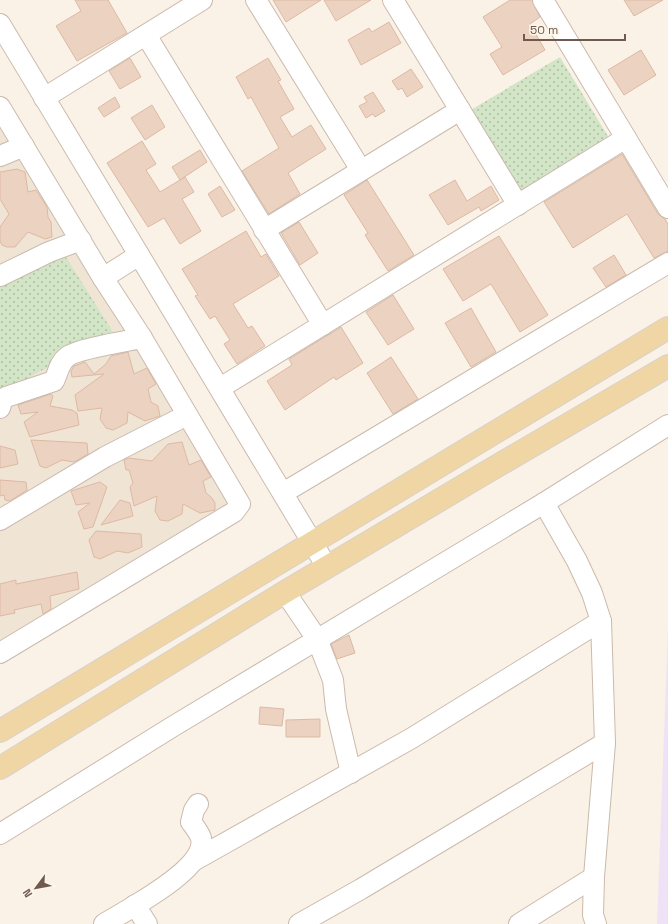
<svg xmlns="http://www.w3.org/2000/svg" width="668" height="924" viewBox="0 0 668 924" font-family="'Space Grotesk',sans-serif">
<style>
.residential{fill:#f0e4d5}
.education{fill:#efe2f6}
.park{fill:url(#park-dots)}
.building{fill:#ecd2c0;stroke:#ddb9a3}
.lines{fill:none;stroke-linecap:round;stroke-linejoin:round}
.minor-casing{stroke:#cabaad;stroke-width:22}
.major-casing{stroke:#d7d1cd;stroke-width:24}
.minor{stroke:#fff;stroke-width:20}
.major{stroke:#f1d6a5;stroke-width:22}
</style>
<defs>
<pattern id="park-dots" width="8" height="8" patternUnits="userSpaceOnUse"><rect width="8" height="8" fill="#d2e5c6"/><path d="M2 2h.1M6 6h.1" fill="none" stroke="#afbda3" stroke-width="1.8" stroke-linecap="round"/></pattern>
</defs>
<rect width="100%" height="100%" fill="#faf2e6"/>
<path class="residential" d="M0,112L242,505L0,646Z"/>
<path class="education" d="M668,627V924H657Z"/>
<g class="park">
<path d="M560,57L609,138L520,194L469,111Z"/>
<path d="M64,254L113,332L0,393V287Z"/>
</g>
<g class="building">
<path d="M75,0H108L127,33L77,61L56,26L81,11Z"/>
<path d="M273,0H321L286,22Z"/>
<path d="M324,0H371L336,21Z"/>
<path d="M510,0H532L540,17L530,24L545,50L503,75L490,54L502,47L483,17Z"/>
<path d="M624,0H663L634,16Z"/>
<path d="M389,22L401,43L361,65L348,40L369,28L372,32Z"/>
<path d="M641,50L656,75L624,95L608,70Z"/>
<path d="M130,58L141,77L120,89L109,71Z"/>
<path d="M268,58L281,80L278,81L294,109L280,117L292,137L311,125L326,149L288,173L300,194L269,214L242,171L279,148L251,97L248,99L236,77Z"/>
<path d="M411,69L423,87L407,97L402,88L398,90L392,81Z"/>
<path d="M373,92L385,111L375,117L373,114L366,118L359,106L367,102L364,97Z"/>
<path d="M115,97L120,107L104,117L98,108Z"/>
<path d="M152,105L165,127L145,140L131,118Z"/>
<path d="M142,141L156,164L146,170L160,192L185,177L194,192L182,199L201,231L180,244L164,218L148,227L107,163Z"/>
<path d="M200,150L207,162L180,180L172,167Z"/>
<path d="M622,154L658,214L665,219L668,224V251L654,258L627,214L573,248L544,202Z"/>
<path d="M17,169L25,172L28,192L36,190L47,207L48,217L51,222L52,237L45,239L28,232L15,247H7L2,245L0,241V227L9,214L0,199V172Z"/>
<path d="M367,180L414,255L388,271L365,235L368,233L344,195Z"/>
<path d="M455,180L467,201L491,186L499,200L481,211L479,207L448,225L429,195Z"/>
<path d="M220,186L235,210L222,217L208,194Z"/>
<path d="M299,222L318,253L300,265L281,233Z"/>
<path d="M246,231L261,257L266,254L279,276L233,304L248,328L252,326L265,346L237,364L224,344L230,340L215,316L210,319L195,296L198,295L182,269Z"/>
<path d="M499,236L548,315L520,332L491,284L463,301L443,269Z"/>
<path d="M614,255L626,275L606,287L593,268Z"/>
<path d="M393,295L414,329L388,345L366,312Z"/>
<path d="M471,308L496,352L471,367L445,323Z"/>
<path d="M341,327L363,363L336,380L334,377L285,410L267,381L292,365L289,359Z"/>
<path d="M128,352L134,374L147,368L156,384L148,389L151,402L158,406L160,416L145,421L128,412L127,423L113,430L106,428L100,419L102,408L78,411L75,395L104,374L72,377L71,371L74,366L85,362L94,374L106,364L111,356Z"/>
<path d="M391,357L418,399L393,414L367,373Z"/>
<path d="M51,394L53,396L50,406L72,410L77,413L79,425L30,437L24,422L38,412L21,414L18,405Z"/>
<path d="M31,440L87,443L88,454L74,462L62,460L46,468L40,466Z"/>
<path d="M182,442L189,465L201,460L211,477L203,481L206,493L212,498L215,503V510L200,513L183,504L182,514L168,521L160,520L155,511L157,496L134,506L130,487L133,483L129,470H126L124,460L129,458L152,461L168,444Z"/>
<path d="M0,446L15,450L18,464L0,468Z"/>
<path d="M0,480L26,482L27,490L10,501L5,500L4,495L0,496Z"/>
<path d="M100,482L107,487L93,527L84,529L78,512L90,503L76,505L71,491Z"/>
<path d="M120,500L130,503L133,516L101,525Z"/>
<path d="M96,531L141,534L142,547L128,553L117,551L100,559L94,557L89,540Z"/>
<path d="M77,572L79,589L50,596L51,609L43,614L41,604L14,610L15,613L0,616V584L16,580V584Z"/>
<path d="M349,635L355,653L337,659L331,644Z"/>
<path d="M260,707L284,709L282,726L259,724Z"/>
<path d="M320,719V737H286V720Z"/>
</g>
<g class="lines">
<g class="minor-casing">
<g id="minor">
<path d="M256,0L361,170"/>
<path d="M393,0L518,205"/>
<path d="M543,0L668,208"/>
<path d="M0,24L327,567"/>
<path d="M146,35L323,325"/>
<path d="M44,98L202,0"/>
<path d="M0,107L103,278L142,338L240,504L234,512L0,653"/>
<path d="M0,156L24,146"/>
<path d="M264,230L460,110"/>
<path d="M0,276L49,252L81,240"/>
<path d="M103,278L139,255"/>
<path d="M220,388L626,138"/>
<path d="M0,408L2,401L6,397L54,381C58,373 59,363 67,357C76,349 128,341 142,338"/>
<path d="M283,493L668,263"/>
<path d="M544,503L577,561L592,593L601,621L605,743L594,877L593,915L596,924"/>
<path d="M0,520L105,457L187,415"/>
<path d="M285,592L317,639L333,680L336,709L351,773"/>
<path d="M0,834L172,727L544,503L668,425"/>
<path d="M195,860L412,738L601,621"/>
<path d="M135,905L147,924"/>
<path d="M104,924C126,910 208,869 201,838C199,832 194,826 191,822L194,810L198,804"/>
<path d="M299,924L361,889L605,743"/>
<path d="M519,924L594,877"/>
</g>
</g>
<g class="major-casing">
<g id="major">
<path d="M0,731L668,328"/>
<path d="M0,768L285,592L480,476L668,366"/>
</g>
</g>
<use href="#minor" class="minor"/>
<use href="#major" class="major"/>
</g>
<g transform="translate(36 888) rotate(238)" stroke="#fdf6eb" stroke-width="3" paint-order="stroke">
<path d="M0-3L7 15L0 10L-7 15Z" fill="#705a4e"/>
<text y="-6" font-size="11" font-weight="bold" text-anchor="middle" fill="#705a4e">N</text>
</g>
<path d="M524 34v6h101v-6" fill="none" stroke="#705a4e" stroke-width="2"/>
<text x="530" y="34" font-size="12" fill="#705a4e" stroke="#fdf6eb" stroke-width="3" paint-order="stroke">50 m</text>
</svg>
